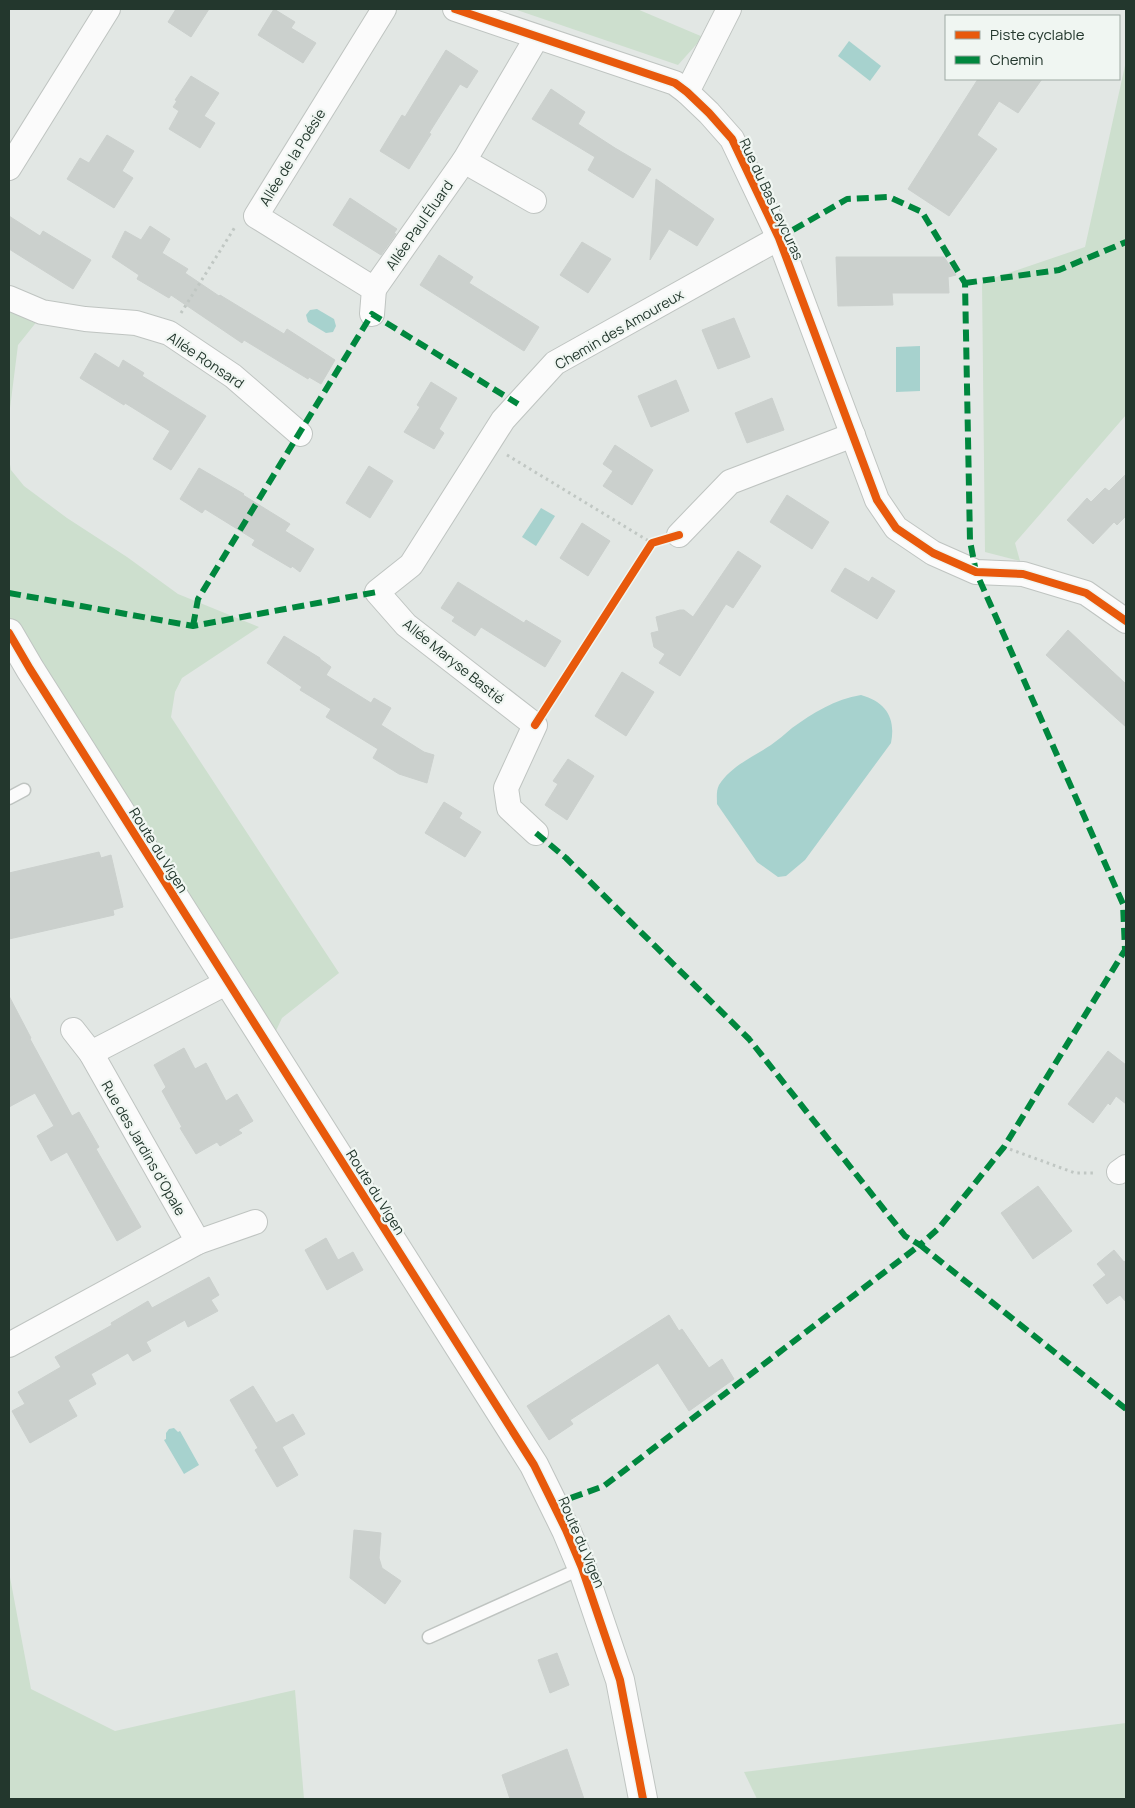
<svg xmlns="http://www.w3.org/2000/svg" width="1135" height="1808" viewBox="0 0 1135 1808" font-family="Manrope,sans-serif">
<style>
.green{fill:#cddfce}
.water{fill:#a7d2ce}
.building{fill:#cbd0cd;stroke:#cbd0cd}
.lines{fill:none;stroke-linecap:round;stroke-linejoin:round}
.service-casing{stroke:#bfc4c1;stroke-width:15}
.minor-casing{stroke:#bfc4c1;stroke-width:26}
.tertiary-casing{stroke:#bfc4c1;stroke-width:30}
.path{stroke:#c0c7c3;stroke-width:3;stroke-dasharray:2.5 4;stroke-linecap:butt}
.service{stroke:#fbfbfb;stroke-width:12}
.minor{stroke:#fbfbfb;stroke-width:24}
.tertiary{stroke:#fbfbfb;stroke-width:28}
.quiet{stroke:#00873e;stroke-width:6;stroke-dasharray:12 6;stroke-linecap:butt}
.cycleway-casing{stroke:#f0f6f2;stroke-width:11}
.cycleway{stroke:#e8590c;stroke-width:8}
.labels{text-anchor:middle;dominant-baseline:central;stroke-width:4.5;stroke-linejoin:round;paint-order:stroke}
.street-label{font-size:14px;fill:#23372d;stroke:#f0f6f2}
</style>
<rect width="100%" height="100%" fill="#e2e7e4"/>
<g class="green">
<path d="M514,9H637L703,37L678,65Z"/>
<path d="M1126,61V415L1015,543L1020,561L985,552L982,282L1085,247Z"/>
<path d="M9,310L38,320L18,345L9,416Z"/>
<path d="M9,459L11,470L24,486L67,518L127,557L178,594L259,627L182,678L175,692L171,717L339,973L282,1018L274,1035L63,717L9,618Z"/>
<path d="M9,1572L31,1689L115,1731L295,1690L304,1799H9Z"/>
<path d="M1126,1723V1799H757L744,1772Z"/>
</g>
<g class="water">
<path d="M849,41L881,66L870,81L838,56Z"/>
<path d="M317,309L334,319L336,326L333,332L326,333L308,322L306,315L310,310Z"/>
<path d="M920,346V391L896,392V347Z"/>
<path d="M541,508L555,516L536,546L522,537Z"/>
<path d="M861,695C886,702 896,718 891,743L805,860L786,876L778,877L757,862L717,804C717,798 716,791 719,785C731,766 753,757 771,745C778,740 785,734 792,728C813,713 835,699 861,695Z"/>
<path d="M174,1428L178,1432L180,1431L199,1465L184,1474L164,1440L166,1439V1433L169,1429Z"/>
</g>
<g class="building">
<path d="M176,9H209L191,37L168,22Z"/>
<path d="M274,9L295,22L291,28L316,43L303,63L258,35Z"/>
<path d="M446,50L478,71L467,88L460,84L429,133L431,134L409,169L380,151L402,115L405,117Z"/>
<path d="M191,76L219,93L204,116L215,123L200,148L169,129L179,111L173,107L177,101L175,100Z"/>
<path d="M978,79H1042L1018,113L999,101L977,135L997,149L949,216L908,189Z"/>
<path d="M551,89L585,112L578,124L615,148L651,169L633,198L588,170L595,157L532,119Z"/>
<path d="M107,135L134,151L122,171L133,178L114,208L67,179L80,158L89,163Z"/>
<path d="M656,179L714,219L697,246L669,229L650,260Z"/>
<path d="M350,198L397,229L394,233L396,234L381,255L333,225Z"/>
<path d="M9,216L40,236L43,231L91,260L73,289L9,249Z"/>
<path d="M150,226L170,239L162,253L188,269L185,273L219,296L220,295L284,334L287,329L335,360L321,384L309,377L308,379L244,340L242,343L171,295L169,298L137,279L139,275L112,257L125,231L141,240Z"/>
<path d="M582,242L611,259L588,293L560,275Z"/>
<path d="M439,255L473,277L469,283L539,327L524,351L420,285Z"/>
<path d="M836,257H944L956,275L948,277L949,293H892L893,305L838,306Z"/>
<path d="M734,318L750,357L718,369L702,330Z"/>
<path d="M95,353L119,368L123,360L144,373L142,376L206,416L171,470L153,459L170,431L125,403L124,405L80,378Z"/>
<path d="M676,380L689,411L651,427L638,396Z"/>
<path d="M431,382L457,398L439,429L444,433L434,449L404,432L420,407L417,405Z"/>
<path d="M772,398L784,430L747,443L735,413Z"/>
<path d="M615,445L653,470L632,505L603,486L613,471L603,464Z"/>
<path d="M369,466L393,481L370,518L346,503Z"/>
<path d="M199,468L244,494L243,495L290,524L285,531L314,549L300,572L292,566L291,568L252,545L255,540L205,509L202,513L180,499Z"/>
<path d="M1126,474V516L1117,525L1114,522L1093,544L1067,520L1087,498L1091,502L1105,488L1109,491Z"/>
<path d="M787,495L829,522L812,549L770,522Z"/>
<path d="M582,523L610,541L588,576L560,558Z"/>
<path d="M738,551L761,566L733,608L726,604L680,676L659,663L665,654L654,647L651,633L659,631L656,617L680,610H684L693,617Z"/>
<path d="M845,568L869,582L872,577L895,591L877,619L831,591Z"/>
<path d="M458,582L524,623L526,620L561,641L545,667L481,627L475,636L452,621L455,617L441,608Z"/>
<path d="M1068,630L1126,684V727L1046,655Z"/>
<path d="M284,636L320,658V659L331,667L326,675L371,703L374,698L391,708L381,725L424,752L434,755L427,783L399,774L373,758L378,749L326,717L331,709L300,690L302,687L267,663Z"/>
<path d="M622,672L654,692L626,736L595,716Z"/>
<path d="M568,759L594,776L567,820L545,805L558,784L553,781Z"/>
<path d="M444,802L462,813L459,818L481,832L465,857L425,833Z"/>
<path d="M99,852L101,858L111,855L123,907L113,910L114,915L9,939V873Z"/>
<path d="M9,996L31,1038L30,1039L72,1116L79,1112L99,1147L96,1149L141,1227L117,1241L67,1152L51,1161L37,1136L54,1126L35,1093L9,1107Z"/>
<path d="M184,1048L195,1069L206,1063L226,1101L237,1094L253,1121L238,1130L242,1133L220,1146L217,1142L196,1154L180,1128L182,1127L162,1091L166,1087L154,1065Z"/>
<path d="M1108,1051L1126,1065V1104L1116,1096L1110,1105L1108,1103L1093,1123L1068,1104Z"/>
<path d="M1038,1186L1072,1231L1033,1259L1001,1213Z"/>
<path d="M326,1238L338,1260L353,1252L363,1270L327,1290L305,1250Z"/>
<path d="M1114,1250L1124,1262L1126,1260V1302L1120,1295L1107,1304L1093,1285L1106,1275L1097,1264Z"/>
<path d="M209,1277L219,1295L211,1300L218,1311L188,1327L185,1320L146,1342L151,1351L133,1361L128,1353L91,1374L96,1384L68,1400L77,1416L30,1443L12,1411L25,1404L18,1392L61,1367L55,1357L112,1325L111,1323L148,1301L152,1308Z"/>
<path d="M669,1315L679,1331L682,1329L709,1368L722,1359L734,1379L689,1411L658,1363L570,1420L573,1424L549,1440L527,1406Z"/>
<path d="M253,1386L276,1423L293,1414L305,1434L282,1447L298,1475L277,1487L255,1450L258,1448L230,1400Z"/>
<path d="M354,1530L381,1533L379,1558L382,1568L401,1581L385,1604L350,1578Z"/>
<path d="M557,1653L569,1685L550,1693L538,1660Z"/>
<path d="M567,1749L584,1799H510L502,1775Z"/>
</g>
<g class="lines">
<g class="service-casing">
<g id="service">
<path d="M9,798L24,790"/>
<path d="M429,1637L582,1568"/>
</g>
</g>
<g class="minor-casing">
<g id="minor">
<path d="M455,9L675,83L687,92L709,113L732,139L779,238L877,500L896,528L933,553L976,572L1023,574L1086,593L1126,621"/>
<path d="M687,92L729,9"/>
<path d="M9,168L108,9"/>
<path d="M534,201L464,161L537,37"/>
<path d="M374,289L464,161"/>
<path d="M9,298L42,312L85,319L136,323L169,333L233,376L300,434"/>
<path d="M372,314L374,289L256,216L384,9"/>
<path d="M679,535L730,482L853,435"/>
<path d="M536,833L509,808L506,788L535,725L406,625L377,592L411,565L503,420L555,363L779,238"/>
<path d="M73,1030L91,1053L198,1242"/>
<path d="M91,1053L228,982"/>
<path d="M1119,1172L1126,1167"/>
<path d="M9,1345L198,1242L255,1222"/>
</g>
</g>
<g class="tertiary-casing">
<path id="tertiary" d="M9,633L30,669L534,1465L566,1530L582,1568L620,1680L643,1799"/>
</g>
<g class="path">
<path d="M181,313L235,227"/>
<path d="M507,455L652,543"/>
<path d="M1004,1147L1075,1173H1096"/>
</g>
<use href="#service" class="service"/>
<use href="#minor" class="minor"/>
<use href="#tertiary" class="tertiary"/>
<g class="quiet">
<path d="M965,283L1059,270L1126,242"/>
<path d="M9,593L193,626L377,592"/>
<path d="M193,626L198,599L372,314L518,404"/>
<path d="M536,833L566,858L749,1039L905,1236L920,1245L939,1228L1004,1147L1125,950L1123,904L976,572L970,541L965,283L922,212L889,197L847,199L779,238"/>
<path d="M554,1504L604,1486L920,1245L1126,1409"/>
</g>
<g class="cycleway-casing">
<g id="cycleway">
<path d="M455,9L675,83L687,92L709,113L732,139L779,238L877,500L896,528L933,553L976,572L1023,574L1086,593L1126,621"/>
<path d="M9,633L30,669L534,1465L566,1530L582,1568L620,1680L643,1799"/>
<path d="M535,725L652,543L679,535"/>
</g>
</g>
<use href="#cycleway" class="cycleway"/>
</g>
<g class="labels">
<g class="street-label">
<text transform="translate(292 157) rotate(-58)">Allée de la Poésie</text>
<text transform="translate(772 199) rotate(65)">Rue du Bas Leycuras</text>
<text transform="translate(419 225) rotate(-55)">Allée Paul Éluard</text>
<text transform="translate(619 329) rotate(-30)">Chemin des Amoureux</text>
<text transform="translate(206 360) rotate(34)">Allée Ronsard</text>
<text transform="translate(454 661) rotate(39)">Allée Maryse Bastié</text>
<text transform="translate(159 850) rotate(58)">Route du Vigen</text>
<text transform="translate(144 1148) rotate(60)">Rue des Jardins d'Opale</text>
<text transform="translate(376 1192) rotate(58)">Route du Vigen</text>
<text transform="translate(582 1542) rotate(67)">Route du Vigen</text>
</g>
</g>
<rect width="1135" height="1808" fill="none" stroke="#23372d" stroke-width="20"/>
<rect x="945" y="15" width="175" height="65" fill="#f0f6f2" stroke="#9eaaa3"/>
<rect x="955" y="31" width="25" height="8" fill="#e8590c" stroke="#9eaaa3"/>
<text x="990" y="40" font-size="15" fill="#23372d">Piste cyclable</text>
<rect x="955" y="56" width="25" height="8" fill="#00873e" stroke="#9eaaa3"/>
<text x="990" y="65" font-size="15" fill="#23372d">Chemin</text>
</svg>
